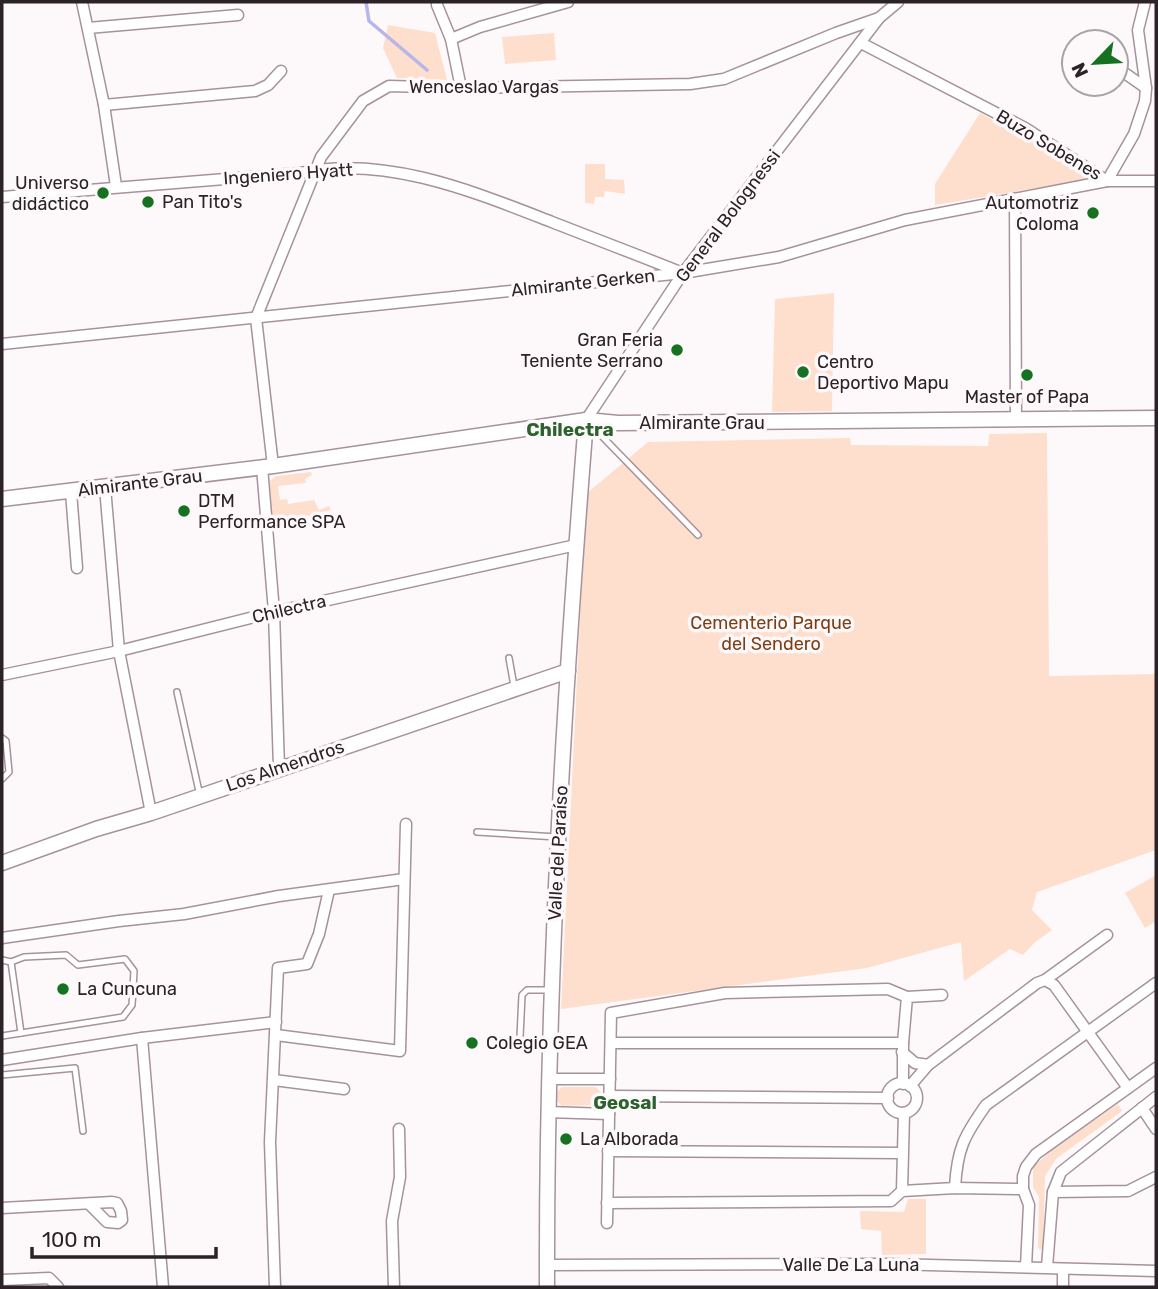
<svg xmlns="http://www.w3.org/2000/svg" width="1158" height="1289" viewBox="0 0 1158 1289" font-family="Rubik,sans-serif">
<style>
.green{fill:#fedecc}
.lines{fill:none;stroke-linecap:round;stroke-linejoin:round}
.stream{stroke:#b6b6eb;stroke-width:3.5}
.service-casing{stroke:#a6929c;stroke-width:8}
.minor-casing{stroke:#a6929c;stroke-width:13}
.tertiary-casing{stroke:#a6929c;stroke-width:17}
.service{stroke:#fff;stroke-width:5}
.minor{stroke:#fff;stroke-width:10}
.tertiary{stroke:#fff;stroke-width:14}
.poi-dot{fill:#167220;stroke:#fdf9fb;stroke-width:2.5}
.labels{text-anchor:middle;dominant-baseline:central;stroke-width:7;stroke-linejoin:round;paint-order:stroke}
.street-label{font-size:18px;fill:#2b2327;stroke:#fdf9fb}
.poi-label{font-size:18px;fill:#2b2327;stroke:#fdf9fb;text-anchor:start}
.park-label{font-size:18px;fill:#7f3e12;stroke:#fdf9fb}
.neighbourhood-label{font-size:19px;font-weight:bold;fill:#2c622e;stroke:#fdf9fb}
</style>
<rect width="100%" height="100%" fill="#fdf9fb"/>
<g class="green">
<path d="M388,25L435,33L447,80L397,78L383,48Z"/>
<path d="M554,33L556,60L505,64L502,37Z"/>
<path d="M980,113L1043,148L1091,179L935,205V184Z"/>
<path d="M585,164H605V179L624,180L625,194L605,191L604,197H595L594,204L585,203Z"/>
<path d="M834,293L832,411L772,412L775,299Z"/>
<path d="M1047,433L1049,676L1156,674V850L1037,892L1032,910L1052,930L1034,943L1023,955L1010,949L964,981L961,942L867,968L561,1009L586,494L648,442L850,438L851,445L988,446L989,434Z"/>
<path d="M311,472L312,475L305,479L306,483L278,486L280,500L287,499L288,504L314,500L319,510L329,506L331,510L272,525L270,481L276,476Z"/>
<path d="M1156,875V921L1145,928L1125,893Z"/>
<path d="M562,1087H595L602,1093V1100L596,1105L562,1106L556,1100L557,1092Z"/>
<path d="M1118,1104L1122,1111L1056,1159L1045,1176L1043,1247L1040,1250L1038,1247L1039,1197L1033,1187V1167L1057,1146Z"/>
<path d="M908,1199H926V1254L882,1255L881,1231L861,1229L860,1211L904,1212Z"/>
</g>
<g class="lines">
<path class="stream" d="M366,2L369,21L427,70"/>
<g class="service-casing">
<g id="service">
<path d="M591,425L698,535"/>
<path d="M509,658L514,686"/>
<path d="M177,692L200,796"/>
<path d="M2,738L6,741L9,772L2,779"/>
<path d="M477,832L557,837"/>
<path d="M2,960L11,962L24,957L66,955L78,965L125,959L134,971L132,1005L123,1017L2,1036"/>
<path d="M11,962L21,1033"/>
<path d="M520,1037L522,995L527,990H552"/>
<path d="M2,1075L75,1068L83,1131"/>
</g>
</g>
<g class="minor-casing">
<g id="minor">
<path d="M82,2L104,105L116,186"/>
<path d="M437,2V5L451,39"/>
<path d="M88,28L238,15"/>
<path d="M861,43L1025,128L1107,181"/>
<path d="M1116,67L1146,88"/>
<path d="M461,88L451,39L480,27L568,2"/>
<path d="M104,105L255,91L268,85L281,71"/>
<path d="M1107,181L1134,134L1145,101L1146,88L1138,30L1145,2"/>
<path d="M2,197L300,173C386,155 472,191 552,222C595,239 638,255 680,272"/>
<path d="M1015,199L1016,420"/>
<path d="M2,344L683,273L779,257L905,220L1107,181H1156"/>
<path d="M586,420L683,273L879,18"/>
<path d="M273,466L256,318L321,157L363,101L389,86L461,88L690,84L724,79L836,33L879,18L898,2"/>
<path d="M262,467L274,612L279,768"/>
<path d="M105,487L119,651L151,813"/>
<path d="M71,492L77,568"/>
<path d="M2,675L119,651L274,612L576,545"/>
<path d="M2,938L119,921L184,914L279,896L404,879"/>
<path d="M1045,980L1107,935"/>
<path d="M276,1035L400,1051L406,824"/>
<path d="M142,1038L163,1287"/>
<path d="M611,1043H903"/>
<path d="M902,1052L915,1063L928,1065"/>
<path d="M2,1060L142,1038L276,1022"/>
<path d="M548,1079H610"/>
<path d="M274,1080L344,1089"/>
<circle cx="902" cy="1098" r="15"/>
<path d="M903,1084V1043L907,997L942,995"/>
<path d="M910,1086L928,1065L1037,983L1045,980L1054,985L1128,1088"/>
<path d="M610,1096L888,1098"/>
<path d="M1142,1108L1156,1129"/>
<path d="M547,1112L609,1114"/>
<path d="M608,1151L902,1153"/>
<path d="M955,1188C957,1149 964,1136 986,1105L1156,983"/>
<path d="M902,1191L904,1113"/>
<path d="M1053,1192L1128,1191L1156,1177"/>
<path d="M607,1203L891,1201L902,1191L955,1188L1023,1189"/>
<path d="M2,1208L112,1202L117,1203L121,1211L122,1220L118,1223L107,1222L89,1204"/>
<path d="M607,1223L611,1013L725,993L888,989L907,997"/>
<path d="M547,1265L890,1264L1156,1271"/>
<path d="M1026,1267L1029,1205L1023,1189V1176L1026,1167L1036,1154L1156,1068"/>
<path d="M1047,1267L1053,1192L1061,1172L1156,1097"/>
<path d="M1063,1269V1287"/>
<path d="M2,1280L49,1278L58,1287"/>
<path d="M275,1287L270,1142L278,968L307,964L319,934L329,890"/>
<path d="M394,1287L392,1221L400,1177L399,1129"/>
</g>
</g>
<g class="tertiary-casing">
<g id="tertiary">
<path d="M2,499L273,466L586,420L618,423L1156,418"/>
<path d="M2,863L96,829L151,813L568,671"/>
<path d="M547,1287C546,998 563,708 586,420"/>
</g>
</g>
<use href="#service" class="service"/>
<use href="#minor" class="minor"/>
<use href="#tertiary" class="tertiary"/>
</g>
<g class="poi-dot">
<circle cx="103" cy="193" r="7"/>
<circle cx="148" cy="202" r="7"/>
<circle cx="1093" cy="213" r="7"/>
<circle cx="677" cy="350" r="7"/>
<circle cx="803" cy="372" r="7"/>
<circle cx="1027" cy="375" r="7"/>
<circle cx="184" cy="511" r="7"/>
<circle cx="63" cy="989" r="7"/>
<circle cx="472" cy="1043" r="7"/>
<circle cx="566" cy="1139" r="7"/>
</g>
<g class="labels">
<g class="street-label">
<text x="484" y="87">Wenceslao Vargas</text>
<text transform="translate(1049 145) rotate(31)">Buzo Sobenes</text>
<text transform="translate(288 174) rotate(-4)">Ingeniero Hyatt</text>
<text transform="translate(728 216) rotate(-53)">General Bolognessi</text>
<text transform="translate(583 283) rotate(-6)">Almirante Gerken</text>
<text x="702" y="423">Almirante Grau</text>
<text transform="translate(140 483) rotate(-7)">Almirante Grau</text>
<text transform="translate(289 609) rotate(-13)">Chilectra</text>
<text transform="translate(285 766) rotate(-19)">Los Almendros</text>
<text transform="translate(558 853) rotate(-87)">Valle del Paraíso</text>
<text x="851" y="1265">Valle De La Luna</text>
</g>
<g class="poi-label">
<text x="89" y="183" text-anchor="end">Universo<tspan x="89" dy="21">didáctico</tspan></text>
<text x="162" y="202">Pan Tito's</text>
<text x="1079" y="203" text-anchor="end">Automotriz<tspan x="1079" dy="21">Coloma</tspan></text>
<text x="663" y="340" text-anchor="end">Gran Feria<tspan x="663" dy="21">Teniente Serrano</tspan></text>
<text x="817" y="362">Centro<tspan x="817" dy="21">Deportivo Mapu</tspan></text>
<text x="1027" y="397" text-anchor="middle">Master of Papa</text>
<text x="198" y="501">DTM<tspan x="198" dy="21">Performance SPA</tspan></text>
<text x="77" y="989">La Cuncuna</text>
<text x="486" y="1043">Colegio GEA</text>
<text x="580" y="1139">La Alborada</text>
</g>
<g class="park-label">
<text x="771" y="623">Cementerio Parque<tspan x="771" dy="21">del Sendero</tspan></text>
</g>
<g class="neighbourhood-label">
<text x="570" y="429">Chilectra</text>
<text x="625" y="1102">Geosal</text>
</g>
</g>
<rect width="1158" height="1289" fill="none" stroke="#2b2327" stroke-width="7"/>
<g transform="translate(1095 63) rotate(245)"><circle r="33" fill="#fdf9fb" stroke="#a9a3a6" stroke-width="2"/>
<path d="M0-5L12 26L0 18L-12 26Z" fill="#167220"/>
<text y="-10" font-size="19" font-weight="bold" text-anchor="middle" fill="#2b2327">N</text>
</g>
<path d="M32 1247v10h184v-10" fill="none" stroke="#2b2327" stroke-width="3.5"/>
<text x="42" y="1247" font-size="21" fill="#2b2327" stroke="#fdf9fb" stroke-width="5" paint-order="stroke">100 m</text>
</svg>
